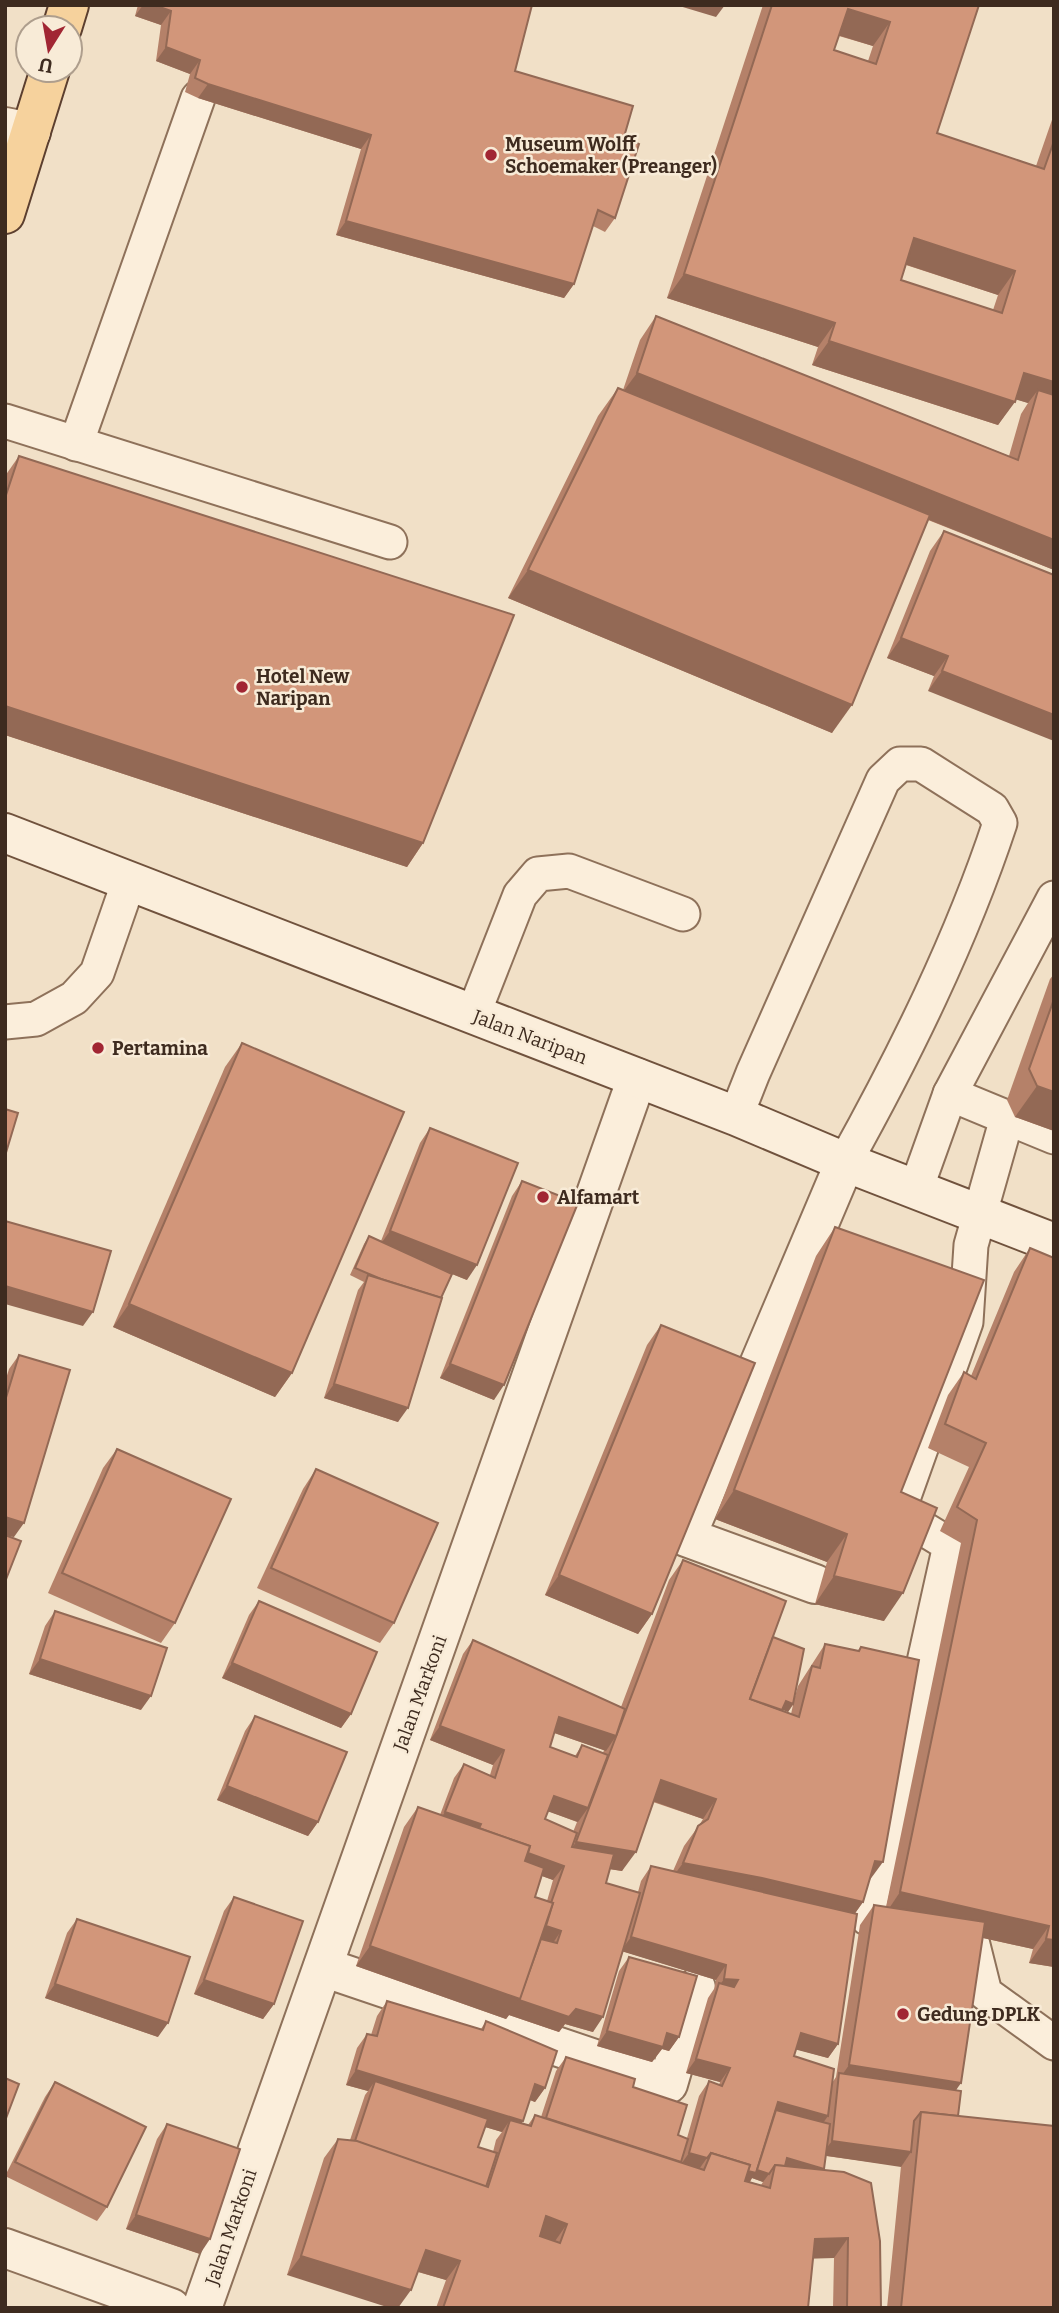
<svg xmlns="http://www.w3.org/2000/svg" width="1059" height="2313" viewBox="0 0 1059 2313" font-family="Bitter,serif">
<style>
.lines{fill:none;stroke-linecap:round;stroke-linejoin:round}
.service-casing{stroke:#8e715a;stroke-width:37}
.minor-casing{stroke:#8e715a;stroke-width:42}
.secondary-casing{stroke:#70523d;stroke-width:42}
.primary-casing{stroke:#5c3f2f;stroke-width:42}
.service{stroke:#fbeedb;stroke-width:33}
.minor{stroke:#fbeedb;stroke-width:38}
.secondary{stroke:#fbeedb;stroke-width:38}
.primary{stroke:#f6d29d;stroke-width:38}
.wall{fill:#b58169;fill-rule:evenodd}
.shaded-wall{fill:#936955}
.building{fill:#d2967a;stroke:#936955;stroke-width:2;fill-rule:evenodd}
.poi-dot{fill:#a12633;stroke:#f8ebd7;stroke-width:2.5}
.labels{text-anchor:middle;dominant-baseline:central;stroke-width:5;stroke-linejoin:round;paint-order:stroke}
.poi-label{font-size:19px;font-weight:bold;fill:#3e2b1f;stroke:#f8ebd7;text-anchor:start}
.street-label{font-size:19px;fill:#3e2b1f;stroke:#f8ebd7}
</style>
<rect width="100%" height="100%" fill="#f1e0c7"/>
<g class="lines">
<g class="service-casing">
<g id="service">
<path d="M5,421L390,542"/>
<path d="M76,444L198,98"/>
<path d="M473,1015L520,895L538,874L569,871L683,914"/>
<path d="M5,1022L36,1019L74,998L97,973L129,881"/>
<path d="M950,1094L1054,1137"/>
<path d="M736,1116L753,1073L883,780L900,764H921L992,809L1000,823C961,941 905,1054 845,1162"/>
<path d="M916,1189L950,1094L1054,898"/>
<path d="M903,1926L867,1918L950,1545L898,1513L966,1322L971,1245L1007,1118"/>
<path d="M956,1938L972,1941L985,1993L1054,2043"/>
</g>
</g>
<g class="minor-casing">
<g id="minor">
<path d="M5,127L31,132"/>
<path d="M815,1584L686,1537L845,1162"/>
<path d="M323,1967L668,2084L696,1988"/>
<path d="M5,2248L171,2308"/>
<path d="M202,2308L637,1078"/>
</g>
</g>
<g class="secondary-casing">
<path id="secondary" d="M5,833L736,1116L845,1162L1054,1243"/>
</g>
<g class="primary-casing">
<g id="primary">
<path d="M62,28L69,5"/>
<path d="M5,214L50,70"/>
</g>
</g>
<use href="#service" class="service"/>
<use href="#minor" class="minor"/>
<use href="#secondary" class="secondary"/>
<use href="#primary" class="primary"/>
</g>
<g class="wall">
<path d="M138,5H532L515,71L624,137L615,218L605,232L593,226L574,284L564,298L336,235L361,149L198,98L185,92L190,74L156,61L161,25L135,16Z"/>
<path d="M763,5H979L937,133L1036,166L1054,114V570L928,520L832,733L508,598L598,416L618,388L623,390L640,340L656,316L1009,456L1021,414L1028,403L1016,399L998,425L812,365L818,347L667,298ZM839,36L873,46L868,61L834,50ZM906,265L998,295L993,310L901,280Z"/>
<path d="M19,456L423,843L407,867L5,735V476Z"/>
<path d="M944,531L1054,575L928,691L934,676L887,658L930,551Z"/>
<path d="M1054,974V1131L1015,1117L1007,1100L1050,979Z"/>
<path d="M242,1043L292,1373L275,1397L113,1327L225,1067Z"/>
<path d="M430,1128L467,1280L452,1274L441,1298L398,1422L324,1398L358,1290L364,1282L350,1275L364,1244L369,1236L381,1241L420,1143Z"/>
<path d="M522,1181L494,1400L440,1378L512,1196Z"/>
<path d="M835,1227L901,1492L884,1621L815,1604L827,1562L715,1519L816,1256Z"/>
<path d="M1030,1248L1054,1967L1029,1963L1033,1949L983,1938L956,2091L958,2116L1054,2308H887L901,2166L826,2156L824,2169L881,2308H833L834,2258H813L808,2308H436L446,2280L418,2272L287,2275L324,2158L338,2139L350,2140L365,2095L368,2091L346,2085L357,2048L367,2034L371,2035L377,2016L387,2001L481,2029L486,2021L545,2088L535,2102L530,2100L522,2123L528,2125L535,2115L541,2117L556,2071L566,2057L633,2087L678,2135L687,2138L699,2096L709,2081L719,2085L720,2082L686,2073L708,1998L714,1989L716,1980L622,1951L593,2032L565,2024L559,2032L509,2015L506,2019L356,1966L404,1827L418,1807L440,1815L454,1778L464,1764L490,1775L493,1765L430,1740L463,1654L473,1640L621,1707L669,1580L683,1560L772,1638L794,1700L798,1686L825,1644L858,1651L861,1647L869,1881L863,1902L855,1913L838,2044L828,2058L796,2049L794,2056L832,2083L836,2077L860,1925L874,1905L886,1907L961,1543L940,1531L969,1467L928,1448L948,1395L964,1372L971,1376L1014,1272ZM793,1705L791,1714L782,1710L783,1709L788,1712ZM554,1733L604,1750L603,1753L582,1745L575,1756L550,1747ZM653,1802L703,1819L700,1824L684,1846L673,1871L651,1866L641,1881L638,1892L606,1883L610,1869L622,1871ZM548,1811L577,1822L573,1832L545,1819ZM542,1876L553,1880L547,1901L535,1897ZM485,2127L502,2132L496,2140L493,2152L478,2147ZM752,2178L763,2182L761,2185L750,2182Z"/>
<path d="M661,1325L652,1614L638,1634L545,1595L647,1345Z"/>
<path d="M19,1355L14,1537L5,1535V1382L9,1369Z"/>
<path d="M117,1449L175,1623L161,1643L48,1593L103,1468Z"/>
<path d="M316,1469L394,1623L380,1643L257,1588L303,1489Z"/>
<path d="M259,1601L351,1714L341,1728L222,1678L249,1615Z"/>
<path d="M55,1611L141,1710L29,1674L45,1626Z"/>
<path d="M255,1716L318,1822L308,1836L217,1800L245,1731Z"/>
<path d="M234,1897L274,2004L263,2019L194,1994L224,1911Z"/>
<path d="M77,1919L158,2037L45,1998L67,1933Z"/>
<path d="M629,1957L679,2037L669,2051L662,2049L652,2062L597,2046L619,1971Z"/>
<path d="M55,2082L107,2207L97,2221L5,2176L45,2097Z"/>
<path d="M167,2124L200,2254L126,2229L157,2139Z"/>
</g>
<g class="shaded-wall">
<path d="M143,5H154L171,11L161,25L135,16Z"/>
<path d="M676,5H725L716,17Z"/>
<path d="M848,9L890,22L873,46L831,33Z"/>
<path d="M166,47L200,60L190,74L156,61Z"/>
<path d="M208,84L371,135L361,149L198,98Z"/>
<path d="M346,221L574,284L564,298L336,235Z"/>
<path d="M914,238L1015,271L998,295L898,262Z"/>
<path d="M684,274L835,323L818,347L667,298Z"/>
<path d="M829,341L1015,402L998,425L812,365Z"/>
<path d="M637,373L1054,540V570L620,396Z"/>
<path d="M1024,373L1054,382V412L1038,390L1028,403L1008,397Z"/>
<path d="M528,570L852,705L832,733L508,598Z"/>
<path d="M901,638L948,656L934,676L887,658Z"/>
<path d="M942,671L1054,715V741L928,691Z"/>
<path d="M5,706L423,843L407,867L5,735Z"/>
<path d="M1037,1086L1054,1092V1131L1015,1117Z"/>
<path d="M390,1231L477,1265L467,1280L380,1245Z"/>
<path d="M5,1286L93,1312L83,1326L5,1304Z"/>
<path d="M129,1304L292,1373L275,1397L113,1327Z"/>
<path d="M450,1364L504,1385L494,1400L440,1378Z"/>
<path d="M334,1384L408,1408L398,1422L324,1398Z"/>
<path d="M734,1490L847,1534L827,1562L715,1519Z"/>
<path d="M5,1517L24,1523L14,1537L5,1535Z"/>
<path d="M559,1575L652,1614L638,1634L545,1595Z"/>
<path d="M834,1576L903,1593L884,1621L815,1604Z"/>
<path d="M40,1659L151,1696L141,1710L29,1674Z"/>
<path d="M232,1663L351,1714L341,1728L222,1678Z"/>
<path d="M786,1701L793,1704L788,1712L780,1709Z"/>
<path d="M559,1717L616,1736L606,1751L549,1731Z"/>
<path d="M440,1726L504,1750L493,1765L430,1740Z"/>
<path d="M661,1780L716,1799L703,1819L647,1799Z"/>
<path d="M227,1786L318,1822L308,1836L217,1800Z"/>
<path d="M554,1796L588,1808L578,1822L544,1810Z"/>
<path d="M445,1812L481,1824L471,1838L435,1827Z"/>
<path d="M477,1834L564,1866L553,1880L467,1849Z"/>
<path d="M576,1842L636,1852L622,1871L562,1862Z"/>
<path d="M875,1861L883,1862L869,1881Z"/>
<path d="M683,1863L762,1878L863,1902L849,1922L669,1882Z"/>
<path d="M900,1892L1049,1926L1033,1949L884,1916Z"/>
<path d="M544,1925L561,1931L551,1946L538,1941Z"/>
<path d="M631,1937L726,1965L716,1980L621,1951Z"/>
<path d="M1046,1939L1054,1940V1967L1029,1963Z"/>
<path d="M370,1946L576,2009L603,2017L593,2032L565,2024L559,2032L509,2015L506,2019L356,1966Z"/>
<path d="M724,1979L738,1980L728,1995L717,1989Z"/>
<path d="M204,1980L274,2004L263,2019L194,1994Z"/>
<path d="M55,1984L168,2023L158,2037L45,1998Z"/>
<path d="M607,2031L667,2033L679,2037L669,2051L662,2049L652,2062L597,2046Z"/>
<path d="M801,2033L838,2044L828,2058L790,2048Z"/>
<path d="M696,2059L730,2068L720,2082L686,2073Z"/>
<path d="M849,2065L961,2083L947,2103L838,2081Z"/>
<path d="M356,2070L523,2121L513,2136L510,2120L502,2132L371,2093L375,2081L368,2091L346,2085Z"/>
<path d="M535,2084L545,2088L535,2102L525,2098Z"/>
<path d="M778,2102L828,2116L818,2130L773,2109Z"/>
<path d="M832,2141L911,2152L901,2167L821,2155Z"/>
<path d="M689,2153L707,2158L697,2172L679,2167Z"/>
<path d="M787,2158L824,2169L819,2177L781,2166Z"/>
<path d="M755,2169L769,2174L763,2182L752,2178L746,2188L701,2174Z"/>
<path d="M136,2215L210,2239L200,2254L126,2229Z"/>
<path d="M546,2216L567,2224L553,2244L532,2236Z"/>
<path d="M848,2238L834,2258L801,2259L815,2239Z"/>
<path d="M426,2250L460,2261L446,2280L412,2270Z"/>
<path d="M301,2256L411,2290L398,2308H390L287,2275Z"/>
</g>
<g class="building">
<path d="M154,5H532L515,71L633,106L624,137L639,144L615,218L598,210L574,284L346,221L371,135L208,84L195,78L200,60L166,47L171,11Z"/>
<path d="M772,5H979L937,133L1044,169L1054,141V382L1024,373L1015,402L829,341L835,323L684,274ZM848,9L890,22L876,64L834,50ZM914,238L1015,271L1002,313L901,280Z"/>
<path d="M656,316L1018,460L1038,390L1054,395V540L637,373Z"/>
<path d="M618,388L930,515L852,705L528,570Z"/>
<path d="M19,456L514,615L423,843L5,706V498Z"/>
<path d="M944,531L1054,575V715L942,671L948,656L901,638Z"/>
<path d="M1054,999V1092L1037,1086L1029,1069Z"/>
<path d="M242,1043L404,1112L292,1373L129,1304Z"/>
<path d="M5,1109L18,1113L5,1156Z"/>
<path d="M430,1128L518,1163L477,1265L390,1231Z"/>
<path d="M522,1181L578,1203L504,1385L450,1364Z"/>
<path d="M5,1221L111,1251L93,1312L5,1286Z"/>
<path d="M835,1227L984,1280L901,1492L937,1508L903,1593L834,1576L847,1534L734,1490Z"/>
<path d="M369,1236L452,1274L441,1298L381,1279L355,1268Z"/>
<path d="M1030,1248L1054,1258V1940L1046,1939L1049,1926L900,1892L977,1520L957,1507L986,1443L945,1424L964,1372L976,1379Z"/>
<path d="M368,1275L442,1298L408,1408L334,1384Z"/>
<path d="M661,1325L755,1363L652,1614L559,1575Z"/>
<path d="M19,1355L70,1370L24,1523L5,1517V1401Z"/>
<path d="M117,1449L231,1499L175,1623L62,1573Z"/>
<path d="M316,1469L438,1523L394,1623L271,1568Z"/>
<path d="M5,1535L21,1541L5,1582Z"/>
<path d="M683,1560L786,1601L750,1699L799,1717L812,1666L820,1668L825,1644L859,1651L861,1647L919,1660L883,1862L875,1861L863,1902L762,1878L683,1863L698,1826L708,1819L716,1799L661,1780L636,1852L576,1842Z"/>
<path d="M259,1601L377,1652L351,1714L232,1663Z"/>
<path d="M55,1611L167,1648L151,1696L40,1659Z"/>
<path d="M773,1637L804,1649L793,1704L786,1701L782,1710L750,1699Z"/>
<path d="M473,1640L625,1709L616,1736L559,1717L550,1747L577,1757L582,1745L608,1755L588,1808L554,1796L545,1819L577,1833L572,1847L614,1854L606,1883L640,1893L603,2017L576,2009L569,2017L519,2000L541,1939L557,1943L561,1931L546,1926L553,1903H551L564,1866L528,1853L530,1846L479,1828L481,1824L445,1812L464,1764L495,1778L504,1750L440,1726Z"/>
<path d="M255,1716L347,1752L318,1822L227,1786Z"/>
<path d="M418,1807L530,1846L525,1861L544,1868L535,1897L553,1903L520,1999L370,1946Z"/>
<path d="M651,1866L857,1914L838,2044L801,2033L794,2056L834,2069L828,2116L778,2102L756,2173L748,2171L750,2165L711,2153L707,2158L689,2153L709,2081L722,2086L730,2068L696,2059L719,1983L734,1987L738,1980L724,1979L726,1965L631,1937Z"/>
<path d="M234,1897L303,1921L274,2004L204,1980Z"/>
<path d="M874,1905L985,1922L961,2083L849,2065Z"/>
<path d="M77,1919L190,1957L168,2023L55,1984Z"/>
<path d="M629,1957L697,1976L679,2037L667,2033L663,2047L607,2031Z"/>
<path d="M387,2001L483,2030L486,2021L557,2051L545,2088L535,2084L523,2121L356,2070L367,2034L377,2036Z"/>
<path d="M566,2057L635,2079L633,2087L687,2105L678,2135L688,2139L681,2162L546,2118Z"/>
<path d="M839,2073L961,2091L958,2116L921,2112L914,2121L911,2152L832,2141Z"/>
<path d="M5,2078L19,2084L5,2121Z"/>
<path d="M375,2081L488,2119L478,2147L497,2153L486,2187L355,2141Z"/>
<path d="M55,2082L146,2127L107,2207L15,2162Z"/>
<path d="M776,2110L830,2124L824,2169L787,2158L785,2166L775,2165L769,2174L757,2170Z"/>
<path d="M921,2112L1054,2126V2308H901Z"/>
<path d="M535,2115L704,2170L711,2153L750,2165L745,2181L770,2188L775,2165L844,2172L871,2183L880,2241L881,2308H847L848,2238L815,2239L808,2308H443L460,2261L426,2250L411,2290L301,2256L338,2139L357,2141L488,2187L510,2120L531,2126ZM546,2216L567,2224L560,2243L540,2236Z"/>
<path d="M167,2124L240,2149L210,2239L136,2215Z"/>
</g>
<g class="poi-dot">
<circle cx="491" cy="155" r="7"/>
<circle cx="242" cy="687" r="7"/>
<circle cx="98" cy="1048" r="7"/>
<circle cx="543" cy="1197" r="7"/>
<circle cx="903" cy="2014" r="7"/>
</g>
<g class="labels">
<g class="poi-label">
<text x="505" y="144">Museum Wolff<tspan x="505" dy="22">Schoemaker (Preanger)</tspan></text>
<text x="256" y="676">Hotel New<tspan x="256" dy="22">Naripan</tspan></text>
<text x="112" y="1048">Pertamina</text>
<text x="557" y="1197">Alfamart</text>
<text x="917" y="2014">Gedung DPLK</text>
</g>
<g class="street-label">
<text transform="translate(530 1037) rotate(21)">Jalan Naripan</text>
<text transform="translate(420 1693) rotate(-70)">Jalan Markoni</text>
<text transform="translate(231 2227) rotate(-71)">Jalan Markoni</text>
</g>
</g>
<rect width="1059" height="2313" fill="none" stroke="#3e2b1f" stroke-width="14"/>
<g transform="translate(49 49) rotate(191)"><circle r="33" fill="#f8ebd7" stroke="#ae9e8d" stroke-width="2"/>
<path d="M0-5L12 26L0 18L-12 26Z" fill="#a12633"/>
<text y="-10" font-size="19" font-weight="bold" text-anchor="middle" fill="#3e2b1f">U</text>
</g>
</svg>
